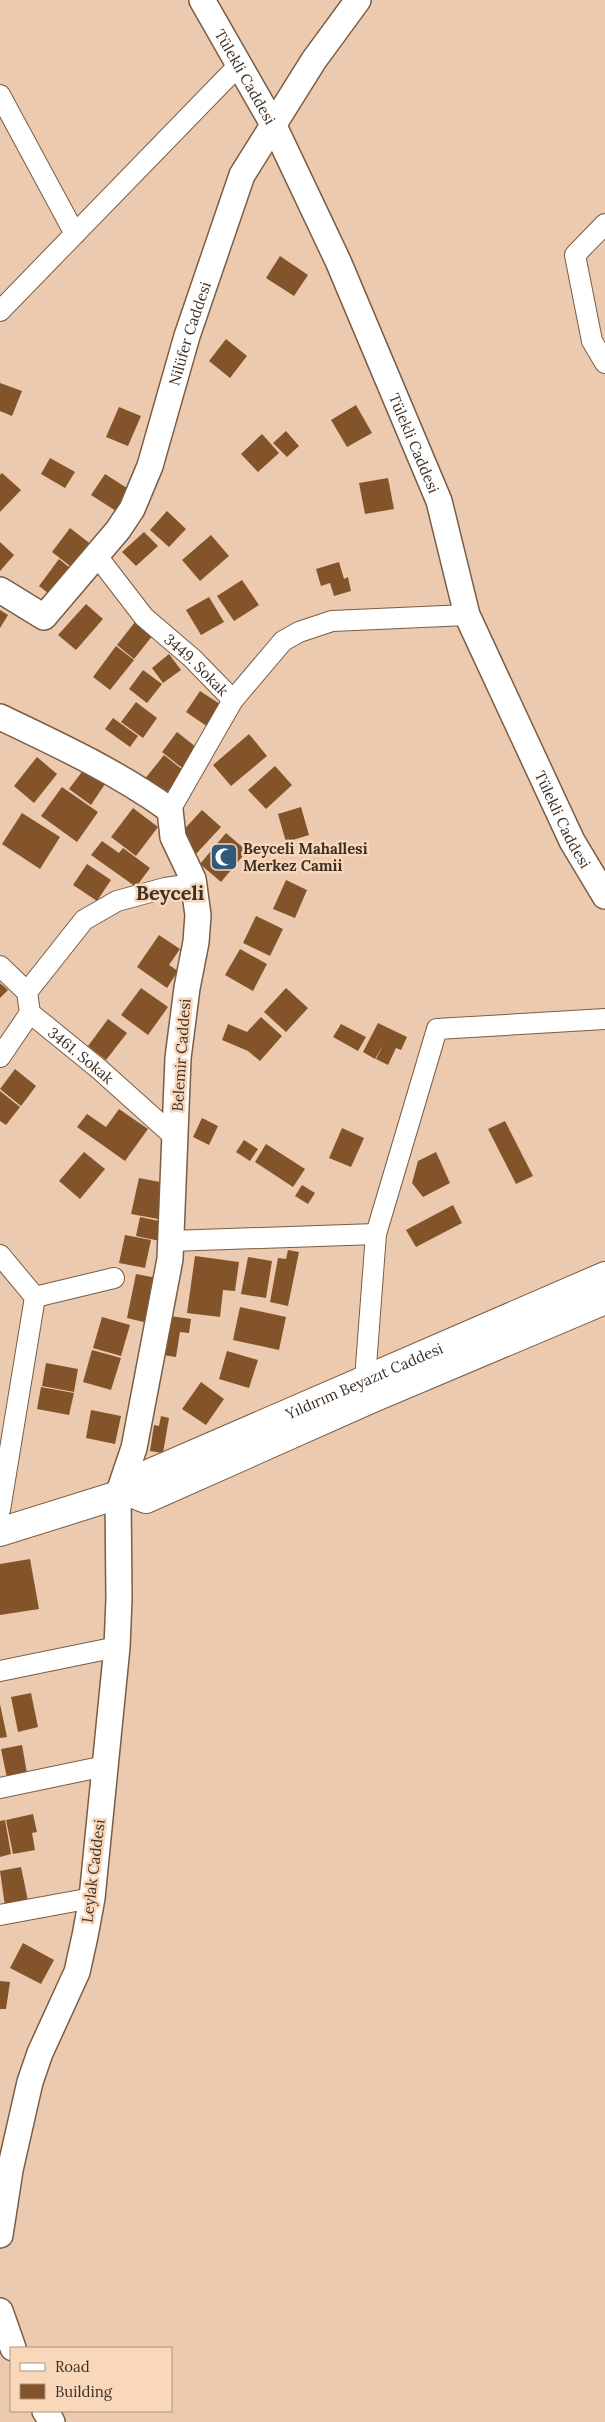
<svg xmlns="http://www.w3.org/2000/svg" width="605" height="2422" viewBox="0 0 605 2422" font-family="Lora,serif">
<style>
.building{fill:#835429}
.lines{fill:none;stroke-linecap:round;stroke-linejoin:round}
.minor-casing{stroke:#7a5d44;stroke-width:22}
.tertiary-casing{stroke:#7a5d44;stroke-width:28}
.secondary-casing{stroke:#7a5d44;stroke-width:30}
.minor{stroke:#fff;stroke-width:20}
.tertiary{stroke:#fff;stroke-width:25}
.secondary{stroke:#fff;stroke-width:28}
.labels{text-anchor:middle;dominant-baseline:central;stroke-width:5;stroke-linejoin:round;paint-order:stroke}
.street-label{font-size:15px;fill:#3d3025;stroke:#f9d7bb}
.poi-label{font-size:15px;font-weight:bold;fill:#3d3025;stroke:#f9d7bb;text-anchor:start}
.district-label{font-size:20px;font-weight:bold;fill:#3d3025;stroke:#f9d7bb}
</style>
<rect width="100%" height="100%" fill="#eccaaf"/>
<g class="building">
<path d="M280,256L308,275L294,296L266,278Z"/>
<path d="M226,339L247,356L230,378L209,361Z"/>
<path d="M0,383L22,391L12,416L0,411Z"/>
<path d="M356,405L372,433L347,447L331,420Z"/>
<path d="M119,407L141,416L128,446L106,437Z"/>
<path d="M286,431L299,446L287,457L273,443Z"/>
<path d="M262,434L279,453L258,472L241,454Z"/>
<path d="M50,458L75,472L65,488L41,474Z"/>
<path d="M2,473L21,490L0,512V475Z"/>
<path d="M105,474L130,490L116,511L91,495Z"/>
<path d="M388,478L394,509L365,514L359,483Z"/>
<path d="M167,511L186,529L169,547L150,530Z"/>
<path d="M70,528L92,545L74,569L52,552Z"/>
<path d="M144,532L158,546L136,566L122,552Z"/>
<path d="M211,535L229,556L200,581L182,560Z"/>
<path d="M0,542L14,555L0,571Z"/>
<path d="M59,559L74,571L53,597L39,586Z"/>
<path d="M339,562L344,579L348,577L351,591L334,596L330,583L321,586L316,569Z"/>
<path d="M242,580L259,605L234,621L217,596Z"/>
<path d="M209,597L224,622L201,635L186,610Z"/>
<path d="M86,604L103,619L76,650L58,635Z"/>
<path d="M0,610L8,615L0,628Z"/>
<path d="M135,622L153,635L134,659L117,645Z"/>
<path d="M116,646L134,660L110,690L93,677Z"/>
<path d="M169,654L181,670L163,683L152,668Z"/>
<path d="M143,670L162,684L147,703L129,689Z"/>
<path d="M200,691L223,706L208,727L186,712Z"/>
<path d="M136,702L157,718L143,738L121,722Z"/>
<path d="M113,718L138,736L130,747L105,729Z"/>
<path d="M177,732L201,751L186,771L162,752Z"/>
<path d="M249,734L267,756L231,786L213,765Z"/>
<path d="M164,755L184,771L164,796L144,780Z"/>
<path d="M37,757L57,774L34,803L14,786Z"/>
<path d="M275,766L292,785L266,809L248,790Z"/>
<path d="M84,769L105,784L91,805L69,789Z"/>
<path d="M62,787L98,812L77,842L41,816Z"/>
<path d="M301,807L309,835L286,842L278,814Z"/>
<path d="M133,808L158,827L136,856L111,837Z"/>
<path d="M202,810L221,827L196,854L177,837Z"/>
<path d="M22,813L60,837L40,869L2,844Z"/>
<path d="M226,833L247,851L221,882L200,864Z"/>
<path d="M102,841L119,853L123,848L150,868L136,887L91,855Z"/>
<path d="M87,864L111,880L97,901L73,885Z"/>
<path d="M286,880L307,890L295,918L273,909Z"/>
<path d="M256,916L283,929L270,956L243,943Z"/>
<path d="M159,935L180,949L169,965L178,971L167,988L137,967Z"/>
<path d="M240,949L267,964L253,991L225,975Z"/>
<path d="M0,983L8,990L0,998Z"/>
<path d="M141,988L168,1007L148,1035L121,1015Z"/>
<path d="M286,988L308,1008L286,1032L264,1012Z"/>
<path d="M261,1017L282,1036L260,1061L248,1051L222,1040L228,1024L247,1032Z"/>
<path d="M108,1019L127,1033L106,1060L88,1046Z"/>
<path d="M378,1023L407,1037L401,1050L396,1048L388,1065L376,1059L383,1045L375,1059L363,1052Z"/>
<path d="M341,1024L366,1037L358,1051L333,1037Z"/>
<path d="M15,1069L36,1086L21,1106L0,1089Z"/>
<path d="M0,1091L20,1107L6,1125L0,1121Z"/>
<path d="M119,1109L148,1129L125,1161L77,1127L87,1114L106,1127Z"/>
<path d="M202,1118L218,1126L209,1145L193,1137Z"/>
<path d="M505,1121L533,1176L516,1184L488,1129Z"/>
<path d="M342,1128L364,1138L351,1167L329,1158Z"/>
<path d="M244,1140L258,1149L250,1161L236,1152Z"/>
<path d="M266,1144L305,1169L293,1187L255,1162Z"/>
<path d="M84,1152L105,1169L80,1199L59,1181Z"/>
<path d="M436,1152L450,1183L423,1197L412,1183L418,1161Z"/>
<path d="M139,1178L165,1183L158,1219L131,1214Z"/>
<path d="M302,1185L315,1193L308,1204L295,1196Z"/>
<path d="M453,1205L462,1223L416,1247L406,1230Z"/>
<path d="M140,1217L164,1222L160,1241L136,1236Z"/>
<path d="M125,1235L151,1240L145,1268L119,1263Z"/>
<path d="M288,1250L299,1252L288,1306L270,1302L278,1258L286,1259Z"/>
<path d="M195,1256L239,1262L235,1291L223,1290L220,1317L187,1313Z"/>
<path d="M248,1257L272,1261L266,1298L241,1294Z"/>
<path d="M136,1274L157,1278L148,1323L127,1318Z"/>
<path d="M240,1307L286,1317L279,1350L233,1340Z"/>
<path d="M170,1316L191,1319L189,1333L180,1332L176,1357L163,1355Z"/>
<path d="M102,1317L130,1325L121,1356L93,1348Z"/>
<path d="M92,1350L121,1358L111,1390L83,1382Z"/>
<path d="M227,1351L258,1360L249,1388L219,1379Z"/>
<path d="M46,1363L78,1369L74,1392L42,1386Z"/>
<path d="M201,1382L224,1399L206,1425L182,1409Z"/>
<path d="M41,1387L74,1393L69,1415L37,1409Z"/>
<path d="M91,1410L121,1416L115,1444L86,1438Z"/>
<path d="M161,1416L169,1418L163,1453L150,1451L154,1425L159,1426Z"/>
<path d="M30,1559L39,1609L0,1615V1564Z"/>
<path d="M31,1693L38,1727L18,1732L11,1697Z"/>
<path d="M0,1704L7,1737L0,1738Z"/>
<path d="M22,1745L28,1779L8,1783L1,1749Z"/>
<path d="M33,1814L37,1832L32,1833L35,1850L13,1854L6,1820Z"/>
<path d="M5,1820L11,1854L0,1857V1821Z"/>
<path d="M21,1867L28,1901L5,1906L0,1871Z"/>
<path d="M23,1943L54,1960L41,1984L10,1968Z"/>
<path d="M0,1981L10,1982L6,2009H0Z"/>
</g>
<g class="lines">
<g class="minor-casing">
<g id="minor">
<path d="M0,95L75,234"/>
<path d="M605,224L575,255L592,341L605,363"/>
<path d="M0,311L239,65"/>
<path id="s1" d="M97,556L144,617L192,658L233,700"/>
<path d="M170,810L233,700L283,641L299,632L332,621L467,615"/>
<path id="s2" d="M0,966L27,992L30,1013L99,1069L176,1138"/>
<path d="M27,992L84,920L117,901L165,888L194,884"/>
<path d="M0,1057L30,1013"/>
<path d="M171,1241L376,1234"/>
<path d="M0,1255L35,1297"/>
<path d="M365,1379L376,1234L437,1029L605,1019"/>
<path d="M0,1510L35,1297L114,1278"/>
<path d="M0,1671L117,1647"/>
<path d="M0,1788L105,1766"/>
<path d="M0,1915L92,1898"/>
</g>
</g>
<g class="tertiary-casing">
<g id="tertiary">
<path id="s3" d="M202,0L274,126L338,261L439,501L467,615L572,841L605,896"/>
<path id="s4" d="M0,590L44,617L118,530L132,509L150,466L187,336L242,175L314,60L358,0"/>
<path d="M0,717C59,745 117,772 170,810L173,837L193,879L198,915L196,942L187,988L178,1058L170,1259L134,1448L118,1495L119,1599L117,1647L92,1898L85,1936L77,1972L40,2053L30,2082L10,2170L0,2235"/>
<path d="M0,2311L13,2348"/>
<path d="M45,2411L52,2422"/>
</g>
</g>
<g class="secondary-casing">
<g id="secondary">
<path d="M126,1491L146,1499L373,1398L605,1300"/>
<path id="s5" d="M0,1532L118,1495L126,1491L141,1477L605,1276"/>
</g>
</g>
<use href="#minor" class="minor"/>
<use href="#tertiary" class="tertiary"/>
<use href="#secondary" class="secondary"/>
</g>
<defs>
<g id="mosque-square" transform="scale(1.4375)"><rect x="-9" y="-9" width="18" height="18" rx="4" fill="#2e5b7b" stroke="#f9d7bb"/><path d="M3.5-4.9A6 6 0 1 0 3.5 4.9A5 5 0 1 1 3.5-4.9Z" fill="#fff"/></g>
</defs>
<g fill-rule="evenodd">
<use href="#mosque-square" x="224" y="857"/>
</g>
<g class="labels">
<g class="street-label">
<text stroke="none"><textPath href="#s3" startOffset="88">Tülekli Caddesi</textPath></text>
<text stroke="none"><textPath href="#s4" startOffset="376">Nilüfer Caddesi</textPath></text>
<text stroke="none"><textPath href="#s3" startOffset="492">Tülekli Caddesi</textPath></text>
<text stroke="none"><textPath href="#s1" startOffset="148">3449. Sokak</textPath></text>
<text stroke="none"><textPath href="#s3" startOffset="898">Tülekli Caddesi</textPath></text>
<text stroke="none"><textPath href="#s2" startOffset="125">3461. Sokak</textPath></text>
<text transform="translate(181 1055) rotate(-86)">Belemir Caddesi</text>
<text stroke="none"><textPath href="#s5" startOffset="396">Yıldırım Beyazıt Caddesi</textPath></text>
<text transform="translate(93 1871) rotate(-83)">Leylak Caddesi</text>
</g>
<g class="poi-label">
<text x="243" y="848">Beyceli Mahallesi<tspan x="243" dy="17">Merkez Camii</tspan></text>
</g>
<g class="district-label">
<text x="170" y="892">Beyceli</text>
</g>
</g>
<rect x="10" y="2347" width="162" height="65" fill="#f9d7bb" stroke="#ae947f"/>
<rect x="20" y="2363" width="25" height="8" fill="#ffffff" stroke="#ae947f"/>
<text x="55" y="2372" font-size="15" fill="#3d3025">Road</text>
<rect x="20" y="2384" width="25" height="15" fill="#835429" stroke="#ae947f"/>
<text x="55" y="2397" font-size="15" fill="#3d3025">Building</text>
</svg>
